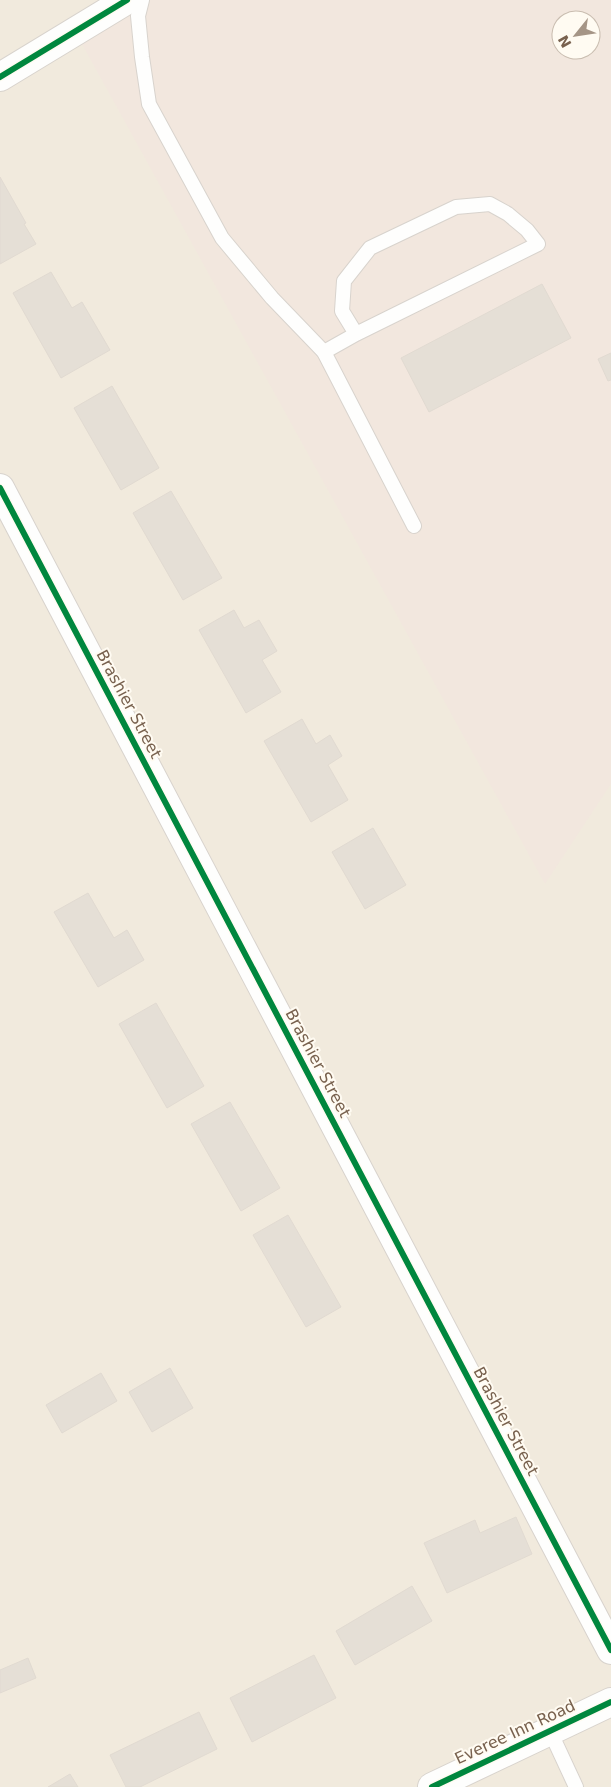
<svg xmlns="http://www.w3.org/2000/svg" width="611" height="1787" viewBox="0 0 611 1787" font-family="'DejaVu Sans',sans-serif">
<style>
.residential{fill:#f1eadd;fill-rule:evenodd}
.commercial{fill:#f2e7de;fill-rule:evenodd}
.building{fill:#e5dfd6;stroke:#e1dad1}
.lines{fill:none;stroke-linecap:round;stroke-linejoin:round}
.service-casing{stroke:#d8d3cd;stroke-width:16}
.minor-casing{stroke:#d8d3cd;stroke-width:30}
.service{stroke:#fefefd;stroke-width:14}
.minor{stroke:#fefefd;stroke-width:28}
.cycleway-casing{stroke:#fffbf2;stroke-width:9}
.cycleway{stroke:#00873e;stroke-width:6}
.labels{text-anchor:middle;dominant-baseline:central;stroke-width:4;stroke-linejoin:round;paint-order:stroke}
.street-label{font-size:16px;fill:#78614e;stroke:#fffbf2}
</style>
<rect width="100%" height="100%" fill="#f8f6ef"/>
<path class="residential" d="M0,0H611V1787H0ZM561,20H591V50H561Z"/>
<path class="commercial" d="M147,0H611V784L545,884L82,44ZM561,20H591V50H561Z"/>
<g class="building">
<path d="M0,177L26,223L24,224L36,244L0,264Z"/>
<path d="M51,272L72,308L82,302L110,350L61,378L13,293Z"/>
<path d="M542,284L571,338L429,412L401,358Z"/>
<path d="M611,353V380L608,381L598,359Z"/>
<path d="M112,386L159,468L121,490L74,408Z"/>
<path d="M171,491L222,578L183,600L133,513Z"/>
<path d="M234,610L244,628L259,620L277,651L262,660L281,692L246,713L199,630Z"/>
<path d="M302,719L316,744L330,735L342,756L328,765L348,800L311,822L264,741Z"/>
<path d="M373,828L406,885L365,909L332,852Z"/>
<path d="M88,893L114,938L127,930L144,960L98,987L54,912Z"/>
<path d="M156,1003L204,1086L167,1108L119,1024Z"/>
<path d="M230,1102L280,1188L241,1211L191,1124Z"/>
<path d="M288,1215L341,1307L306,1327L253,1235Z"/>
<path d="M170,1368L193,1408L152,1432L129,1392Z"/>
<path d="M101,1373L117,1401L62,1433L46,1405Z"/>
<path d="M516,1517L532,1554L447,1593L424,1543L475,1520L480,1533Z"/>
<path d="M412,1586L432,1621L355,1665L336,1631Z"/>
<path d="M314,1655L336,1698L252,1742L230,1698Z"/>
<path d="M28,1658L36,1678L0,1693V1670Z"/>
<path d="M199,1712L217,1749L140,1787H126L110,1755Z"/>
<path d="M70,1774L78,1787H48Z"/>
</g>
<g class="lines">
<g class="service-casing">
<g id="service">
<path d="M142,0L138,16L142,57L149,104L222,238L272,298L324,352L414,526"/>
<path d="M324,352L356,334L538,244L527,230L508,214L490,204L456,207L370,248L344,281L342,311L356,334"/>
<path d="M550,1731L576,1787"/>
</g>
</g>
<g class="minor-casing">
<g id="minor">
<path d="M0,77L127,0"/>
<path d="M0,488L611,1650"/>
<path d="M432,1787L611,1702"/>
</g>
</g>
<use href="#service" class="service"/>
<use href="#minor" class="minor"/>
<g class="cycleway-casing">
<g id="cycleway">
<path d="M0,77L127,0"/>
<path d="M0,488L611,1650"/>
<path d="M432,1787L611,1702"/>
</g>
</g>
<use href="#cycleway" class="cycleway"/>
</g>
<g class="labels">
<g class="street-label">
<text transform="translate(129 704) rotate(62)">Brashier Street</text>
<text transform="translate(318 1063) rotate(62)">Brashier Street</text>
<text transform="translate(506 1421) rotate(62)">Brashier Street</text>
<text transform="translate(515 1732) rotate(-25)">Everee Inn Road</text>
</g>
</g>
<g transform="translate(576 35) rotate(240)"><circle r="24" fill="#fffbf2" stroke="#c9bdb0"/>
<path d="M0-4L9 19L0 12L-9 19Z" fill="#a59586"/>
<text y="-8" font-size="14" font-weight="bold" text-anchor="middle" fill="#78614e">N</text>
</g>
</svg>
